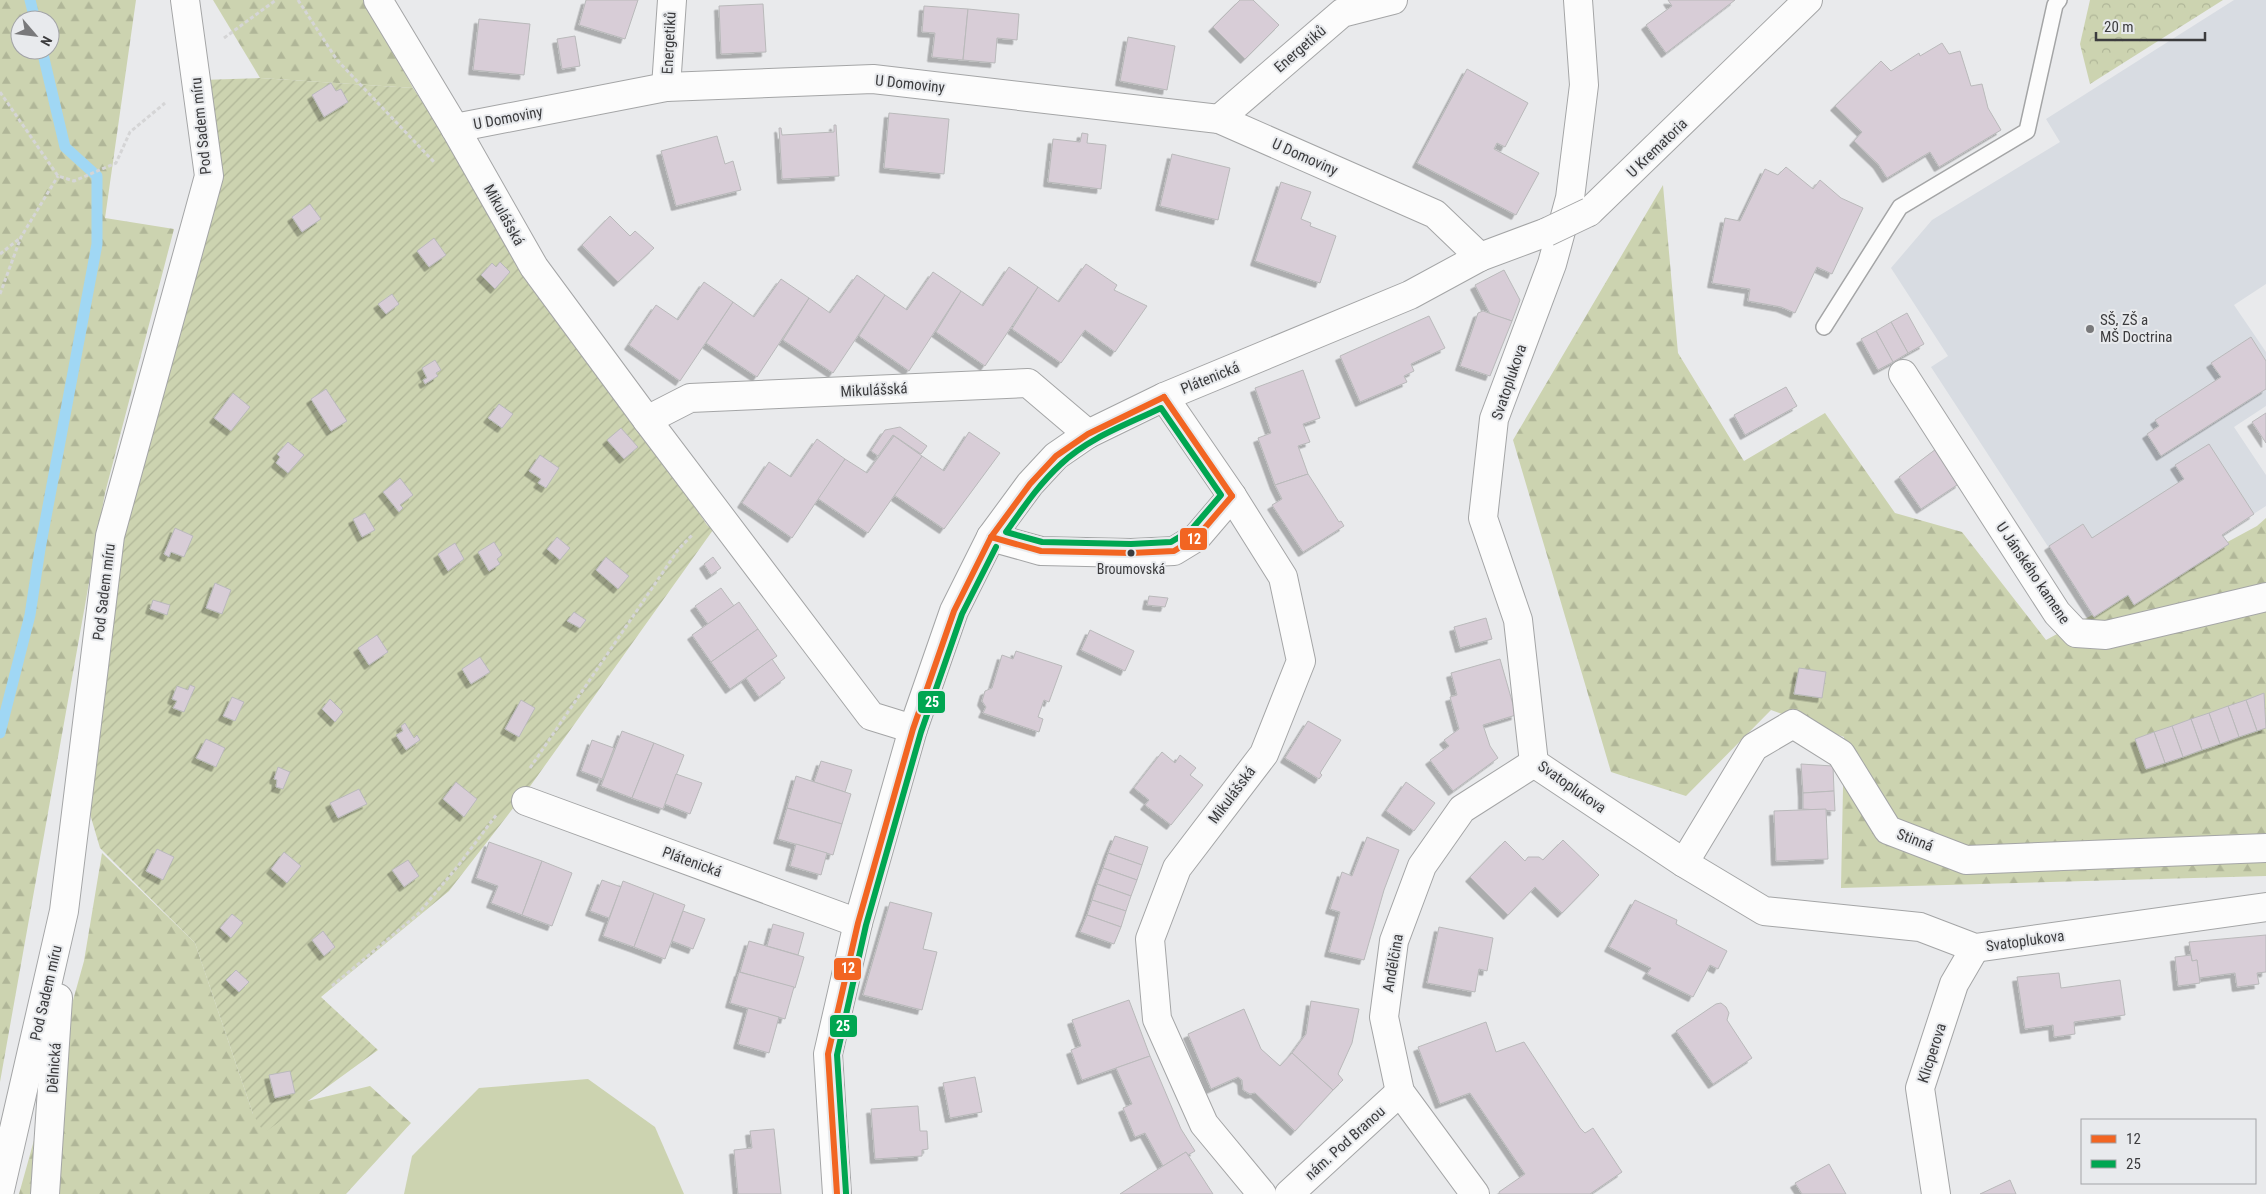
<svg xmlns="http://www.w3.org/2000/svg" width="2266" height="1194" viewBox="0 0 2266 1194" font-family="'Roboto Condensed',sans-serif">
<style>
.built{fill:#d8dce2}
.forest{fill:url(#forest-firs);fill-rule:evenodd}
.park{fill:url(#park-crowns)}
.garden{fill:url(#garden-furrows)}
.pitch{fill:#ccd3b0}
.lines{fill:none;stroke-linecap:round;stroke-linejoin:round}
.stream{stroke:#a0d7f4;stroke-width:11}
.building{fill:#d8cdd7;stroke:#b9b9ba;filter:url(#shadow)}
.service-casing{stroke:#a4a5a6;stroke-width:18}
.minor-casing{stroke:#a4a5a6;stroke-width:30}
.path{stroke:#d5d5d6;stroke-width:3;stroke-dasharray:4 2.5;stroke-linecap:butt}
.service{stroke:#fcfcfc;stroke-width:15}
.minor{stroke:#fcfcfc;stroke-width:28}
.minor-bridge-casing{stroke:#a4a5a6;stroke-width:30;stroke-linecap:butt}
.minor-bridge{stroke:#fcfcfc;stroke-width:28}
.bus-1-casing{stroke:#e8eaed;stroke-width:10}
.bus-2-casing{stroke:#e8eaed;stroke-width:10}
.bus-1{stroke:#f26522;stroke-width:6}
.bus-2{stroke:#00a651;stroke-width:6}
.poi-dot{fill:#79797b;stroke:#e8eaed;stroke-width:2}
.bus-dot{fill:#3c3c3e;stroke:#e8eaed;stroke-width:2}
.labels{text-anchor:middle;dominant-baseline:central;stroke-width:4;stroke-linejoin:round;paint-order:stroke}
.bus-label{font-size:14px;fill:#3c3c3e;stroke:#e8eaed}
.street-label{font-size:15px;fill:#3c3c3e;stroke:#e8eaed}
.poi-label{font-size:15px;fill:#3c3c3e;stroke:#e8eaed;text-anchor:start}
.line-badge{stroke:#e8eaed;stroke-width:2}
.badge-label{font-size:14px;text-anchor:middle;font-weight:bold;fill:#fff}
</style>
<defs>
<pattern id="forest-firs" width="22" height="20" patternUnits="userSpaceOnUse" patternTransform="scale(1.25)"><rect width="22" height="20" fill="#ccd3b0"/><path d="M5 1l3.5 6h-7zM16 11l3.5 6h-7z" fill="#b0b698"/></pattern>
<pattern id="park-crowns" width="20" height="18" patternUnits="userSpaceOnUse" patternTransform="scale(1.25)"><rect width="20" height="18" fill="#ccd3b0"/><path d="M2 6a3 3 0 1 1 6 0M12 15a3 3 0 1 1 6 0" fill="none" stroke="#b0b698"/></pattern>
<pattern id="garden-furrows" width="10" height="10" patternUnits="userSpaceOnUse" patternTransform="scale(1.25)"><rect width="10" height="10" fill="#ccd3b0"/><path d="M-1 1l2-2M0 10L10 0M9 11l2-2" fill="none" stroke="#b0b698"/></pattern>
<filter id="shadow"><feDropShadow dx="-4.5" dy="4.5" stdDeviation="0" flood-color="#0004"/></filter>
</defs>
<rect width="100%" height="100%" fill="#e9eaec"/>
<path class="built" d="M2234,0H2266V284L2234,305L2266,352V406L2234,427L2266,475V506L2222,534L2229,544L2128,595L2094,617L1931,367L1948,356L1891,268L1932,220L2060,142L2046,119Z"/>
<g class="forest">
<path d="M0,0H136L105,218L174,229L105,493L0,1082ZM20,20H50V50H20Z"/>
<path d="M213,0H365L413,88L260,78Z"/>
<path d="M1663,185L1678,353L1744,461L1825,413L1895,513L1962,532L2046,640L2257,526L2266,518V876L1841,888L1844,737L1771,710L1686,796L1611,772L1513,440Z"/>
<path d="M102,853L195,943L253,1114L370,1086L411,1123L346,1194H19L84,961Z"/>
</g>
<path class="park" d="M2090,0H2223L2090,84L2080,44Z"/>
<path class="garden" d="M260,78L413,88L707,525L713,530L531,785L449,891L321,997L378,1050L264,1133L253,1114L195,943L100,848L90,814L119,536L209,227L201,80Z"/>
<path class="pitch" d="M588,1079L655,1127L684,1194H404L412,1156L479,1088Z"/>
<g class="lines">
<g class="stream">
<path d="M30,0L35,20"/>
<path d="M0,733L30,615L40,549L97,244V176L65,147L42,50"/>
</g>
</g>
<g class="building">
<path d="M586,0H638L625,39L579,25Z"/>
<path d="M1240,0H1253L1279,25L1245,59L1213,27Z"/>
<path d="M1668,0H1735L1666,53L1646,25L1672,6Z"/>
<path d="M763,4L766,52L721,54L719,6Z"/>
<path d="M924,6L968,9L963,60L932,57L935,33L922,32Z"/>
<path d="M968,9L1019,14L1017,40L997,38L995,63L963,60Z"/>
<path d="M479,19L530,24L524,75L473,70Z"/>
<path d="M575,36L580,66L562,69L557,39Z"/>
<path d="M1128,37L1175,46L1167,90L1120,81Z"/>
<path d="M1942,43L1949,54L1960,51L1971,86L1982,84L1988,108L2001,130L1939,167L1930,152L1887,178L1878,164L1854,141L1862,132L1835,106L1881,61L1891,71L1919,53L1920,56Z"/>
<path d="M1467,69L1528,103L1505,147L1497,143L1494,149L1539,173L1516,215L1417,163Z"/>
<path d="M331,83L336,91L341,89L348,102L324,117L312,95Z"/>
<path d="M889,113L949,119L944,174L884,168Z"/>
<path d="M834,125H836L839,176L782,179L779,128H781L782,135L834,132Z"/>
<path d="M1082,133L1088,134L1087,143L1106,145L1101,189L1048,182L1053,139L1080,142Z"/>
<path d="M717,136L725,164L733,161L741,190L676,206L661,151Z"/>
<path d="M1172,154L1230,168L1218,220L1160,206Z"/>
<path d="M1786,167L1813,189L1820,180L1841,198L1863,208L1832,274L1817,267L1795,313L1781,307L1748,301L1750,289L1712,283L1725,218L1740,221L1765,169L1778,175Z"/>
<path d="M1281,182L1311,192L1301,219L1311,223L1310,226L1336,236L1320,283L1255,261Z"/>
<path d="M310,204L321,219L302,232L292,217Z"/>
<path d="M610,216L630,236L635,231L654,248L618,282L582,245Z"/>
<path d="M434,238L446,255L429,267L417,251Z"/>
<path d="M500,262L510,272L495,289L481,275L492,263L496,267Z"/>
<path d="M1086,264L1117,285L1114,290L1147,306L1115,352L1085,330L1061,363L1012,329L1038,287L1059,302Z"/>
<path d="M1009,267L1038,287L985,366L936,332L961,291L983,306Z"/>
<path d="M1504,270L1520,300L1512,321L1490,314L1475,285Z"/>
<path d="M933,272L961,291L909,371L859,336L885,295L907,310Z"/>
<path d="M857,275L885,295L833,373L783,340L809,298L830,313Z"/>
<path d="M781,279L809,298L757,377L706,343L733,302L754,317Z"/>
<path d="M704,282L733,302L680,381L629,345L656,305L678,320Z"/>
<path d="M392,294L399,304L386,314L378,304Z"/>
<path d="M1483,311L1512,321L1490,376L1460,366L1478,313Z"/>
<path d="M1907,313L1924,344L1908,353L1891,322Z"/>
<path d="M1429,316L1445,348L1411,364L1414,371L1404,376L1407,382L1360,402L1340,356Z"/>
<path d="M1891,322L1908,353L1893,362L1876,331Z"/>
<path d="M1876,331L1893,362L1878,370L1861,339Z"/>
<path d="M2251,337L2266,361V389L2161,456L2147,434L2159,426L2155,420L2221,377L2211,363Z"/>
<path d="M435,360L441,370L436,373L438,376L425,384L423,380L427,378L422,368Z"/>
<path d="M1303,370L1320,418L1303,424L1310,442L1298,446L1308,474L1275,485L1258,438L1271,433L1255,388Z"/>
<path d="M1786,387L1797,406L1745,435L1734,415Z"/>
<path d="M326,389L347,421L331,431L311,399Z"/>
<path d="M233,393L250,407L231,431L214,418Z"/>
<path d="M499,404L513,414L502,428L488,418Z"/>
<path d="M2266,413V443L2252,422Z"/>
<path d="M900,427L927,446L921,454L893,435L878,456L871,451L885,430Z"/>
<path d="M621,428L638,447L624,459L607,440Z"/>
<path d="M969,432L1000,453L944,529L894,495L922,456L944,471Z"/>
<path d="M894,436L922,456L868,533L817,498L845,459L867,473Z"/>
<path d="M817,439L845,459L792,538L742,503L769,462L791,477Z"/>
<path d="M288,442L304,455L288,473L276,463L280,457L277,454Z"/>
<path d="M2209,444L2254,514L2222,535L2229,544L2134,605L2128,595L2094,617L2049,546L2083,524L2092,538L2184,479L2175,465Z"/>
<path d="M1936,449L1960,483L1921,509L1899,477Z"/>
<path d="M540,455L559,468L546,488L538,483L541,479L529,471Z"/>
<path d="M1308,474L1339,522L1341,521L1344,526L1303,552L1272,505L1282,499L1275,485Z"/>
<path d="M400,478L413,495L400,505L403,508L399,512L383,492Z"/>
<path d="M365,513L375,530L362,537L353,519Z"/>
<path d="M175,528L193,536L184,557L171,552L169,557L164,554Z"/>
<path d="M557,537L570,548L560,560L547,549Z"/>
<path d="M494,542L502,555L497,559L500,564L489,571L478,552Z"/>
<path d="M455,543L464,559L448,571L438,554Z"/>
<path d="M606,557L629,576L618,589L596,570Z"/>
<path d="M713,557L721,568L711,575L704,564Z"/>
<path d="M215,583L231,590L222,614L206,608Z"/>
<path d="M721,588L734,606L708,624L695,606Z"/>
<path d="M1149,596L1168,598L1165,607L1147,605Z"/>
<path d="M153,600L170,605L167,615L150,609Z"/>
<path d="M739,602L758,629L711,662L692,635Z"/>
<path d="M574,612L586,620L580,628L567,621Z"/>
<path d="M1486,618L1492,639L1460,648L1454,627Z"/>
<path d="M758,629L777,656L730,689L711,662Z"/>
<path d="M1090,630L1134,651L1125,671L1081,650Z"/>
<path d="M377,635L388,652L369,665L358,648Z"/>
<path d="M1016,651L1062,666L1049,702L1044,700L1038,717L1043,719L1039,732L983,713L986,707L982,701L985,691L992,688L1002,655L1013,659Z"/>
<path d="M480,657L490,672L471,684L462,669Z"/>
<path d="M772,659L785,678L759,697L746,678Z"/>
<path d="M1500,659L1516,715L1483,725L1490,746L1498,758L1453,791L1430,760L1449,746L1444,740L1459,729L1450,697L1457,695L1451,673Z"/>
<path d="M1799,668L1826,672L1822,698L1794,694Z"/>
<path d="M190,685L195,687L184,712L173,708L177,701L172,699L177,686L188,690Z"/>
<path d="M2264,693L2266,728L2257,731L2246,700Z"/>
<path d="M232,697L244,702L235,721L223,716Z"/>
<path d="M330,699L343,712L335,722L322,709Z"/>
<path d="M521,700L535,708L519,737L505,729Z"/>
<path d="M2246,700L2257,731L2239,737L2228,706Z"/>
<path d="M2228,706L2239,737L2220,744L2209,713Z"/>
<path d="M2209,713L2220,744L2202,750L2191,719Z"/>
<path d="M2191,719L2202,750L2183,757L2172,726Z"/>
<path d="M1308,721L1341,740L1320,773L1322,775L1319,779L1285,758Z"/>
<path d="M405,723L414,738L417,735L420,740L406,750L396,735L403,731L401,726Z"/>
<path d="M2172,726L2183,757L2165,763L2154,732Z"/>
<path d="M622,731L654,743L632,798L601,786Z"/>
<path d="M2154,732L2165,763L2146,769L2135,739Z"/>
<path d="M206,739L225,748L216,767L196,758Z"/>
<path d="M592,740L614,748L602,779L581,771Z"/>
<path d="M654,743L684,755L663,809L632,798Z"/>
<path d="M1162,752L1175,763L1180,755L1196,768L1190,775L1203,785L1171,825L1145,805L1149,800L1134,788Z"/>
<path d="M821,761L852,770L845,792L814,782Z"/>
<path d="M1801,764L1833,766L1834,791L1803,793Z"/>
<path d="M278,767L290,772L283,789L276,787L277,780L274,779Z"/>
<path d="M676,774L702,783L690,814L665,804Z"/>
<path d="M796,776L851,794L842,824L787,808Z"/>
<path d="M456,782L477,799L464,817L443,799Z"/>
<path d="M1406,782L1435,803L1414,831L1386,811Z"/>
<path d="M359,789L367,804L338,818L330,803Z"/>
<path d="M1834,791L1835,811L1803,809V793Z"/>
<path d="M787,808L842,824L833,855L778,839Z"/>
<path d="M1826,809L1828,859L1776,861L1774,811Z"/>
<path d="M1115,836L1148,847L1142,865L1108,853Z"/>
<path d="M1367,837L1399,850L1384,890L1364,960L1329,952L1340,912L1330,909L1342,872L1352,876Z"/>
<path d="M1563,840L1599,875L1562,913L1535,887L1508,915L1470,877L1505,841L1525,861L1528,857H1539L1543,860Z"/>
<path d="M489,842L542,861L522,915L491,903L498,886L476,878Z"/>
<path d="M796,844L827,853L821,875L790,866Z"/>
<path d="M157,849L174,857L163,880L146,871Z"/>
<path d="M284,852L301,866L287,883L271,869Z"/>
<path d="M1108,853L1142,865L1137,880L1103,868Z"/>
<path d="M408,860L419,876L404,887L392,870Z"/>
<path d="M542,861L572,873L552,926L522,915Z"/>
<path d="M1103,868L1137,880L1131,896L1097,884Z"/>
<path d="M602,880L621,887L609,918L590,911Z"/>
<path d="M623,881L654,893L634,947L603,936Z"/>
<path d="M1097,884L1131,896L1126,911L1092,900Z"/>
<path d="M654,893L685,905L665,959L634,947Z"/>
<path d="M1092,900L1126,911L1121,927L1087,915Z"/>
<path d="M1635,900L1677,920L1676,924L1727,951L1718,969L1710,965L1693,997L1647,974L1651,968L1609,947Z"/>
<path d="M890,902L932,913L923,949L937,952L922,1010L863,995Z"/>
<path d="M683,911L705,919L693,949L672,941Z"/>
<path d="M232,914L243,923L231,938L220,928Z"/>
<path d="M1087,915L1121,927L1114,944L1080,932Z"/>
<path d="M773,924L804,933L798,955L767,946Z"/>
<path d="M1439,927L1493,938L1487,971L1479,969L1475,992L1427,983Z"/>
<path d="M323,931L335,947L324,956L312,940Z"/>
<path d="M2266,935V972L2257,973L2259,984L2237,987L2235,973L2199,978L2197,960L2192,961L2189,942Z"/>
<path d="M749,941L804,957L795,988L740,972Z"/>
<path d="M2191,955L2192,961L2197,960L2200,983L2178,986L2175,957Z"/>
<path d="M236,970L249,982L239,992L226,980Z"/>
<path d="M739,972L794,987L785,1019L730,1003Z"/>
<path d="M2059,973L2061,988L2120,980L2125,1015L2074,1022L2075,1034L2054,1037L2053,1025L2025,1029L2017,977Z"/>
<path d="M1129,1000L1150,1056L1082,1080L1071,1050L1081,1046L1072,1020Z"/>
<path d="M1311,1001L1359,1009L1352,1043L1338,1074L1343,1080L1333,1090L1292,1053L1306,1034Z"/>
<path d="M1721,1003L1726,1007L1729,1013L1727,1020L1752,1058L1713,1084L1676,1031L1716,1004Z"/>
<path d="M748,1008L779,1017L769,1053L738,1044Z"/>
<path d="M1244,1009L1261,1049L1280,1066L1292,1053L1333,1090L1295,1131L1255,1093L1250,1094L1243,1090L1242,1080L1238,1077L1211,1089L1188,1034Z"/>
<path d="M1486,1022L1496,1052L1524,1042L1580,1128L1585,1133L1593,1128L1622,1172L1590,1194H1500L1499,1192L1525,1174L1470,1093L1440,1104L1418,1047Z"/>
<path d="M1150,1056L1181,1129L1195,1151L1188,1155L1186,1152L1163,1166L1145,1133L1135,1137L1123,1108L1132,1104L1116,1068Z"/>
<path d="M290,1071L295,1093L275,1098L269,1075Z"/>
<path d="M975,1077L982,1112L950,1118L943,1083Z"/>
<path d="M918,1106L920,1131H927L928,1149L922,1150V1156L875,1159L871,1109Z"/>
<path d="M774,1129L781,1194H738L734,1150L752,1148L750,1131Z"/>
<path d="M1186,1152L1213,1194H1120L1163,1166Z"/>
<path d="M1829,1164L1846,1194H1802L1795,1183Z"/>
<path d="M2010,1180L2016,1194H1980Z"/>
</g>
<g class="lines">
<g class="service-casing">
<path id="service" d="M1824,327L1900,207L2027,131L2055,5L2059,0"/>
</g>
<g class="minor-casing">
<g id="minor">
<path d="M378,0L455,128L534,267L647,420L871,716L913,729"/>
<path d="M1578,0L1584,85L1570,198L1552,264L1494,419L1483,518L1518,620L1534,763L1684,863L1764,911L1920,927L1975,948L2266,907"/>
<path d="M666,87L672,0"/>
<path d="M1219,119L1342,13L1393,0"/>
<path d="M455,128L666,87L873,79L1219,119L1435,214L1480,257"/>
<path d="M1589,212L1808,0"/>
<path d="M1903,374L2057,613L2076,633L2106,635L2266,597"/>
<path d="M1164,397L1232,496L1283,577L1301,661L1264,754L1177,868L1150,939L1157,1019L1204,1124L1262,1194"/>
<path d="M647,420L690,398L1028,383L1088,434"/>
<path d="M991,537L1041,551L1131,553L1174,551L1197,537L1232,496"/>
<path d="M526,801L858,923"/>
<path d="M1684,863L1754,747L1793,724L1841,754L1888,830L1966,860L2266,848"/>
<path d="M0,1190L64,911L110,536L209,176L185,0"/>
<path d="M45,1194L58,998"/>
<path d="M837,1194L828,1054L858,923L913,729L954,611L991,537L1030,484L1056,456L1088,434L1164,397L1410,295L1480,257L1547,232"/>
<path d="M1289,1194L1400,1092"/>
<path d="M1475,1194L1400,1092L1384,1017L1394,941L1422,866L1462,809L1534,763"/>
<path d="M1936,1194L1920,1088L1954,984L1975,948"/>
</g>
</g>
<g class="path">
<path d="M298,0L337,60L434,162"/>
<path d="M224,38L276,0"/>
<path d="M0,92L58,176L74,181L116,163L130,132L165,103"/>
<path d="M0,254L19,239"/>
<path d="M0,294L21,237L58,176"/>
<path d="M530,768L678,550L693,534"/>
<path d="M332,986L418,914L458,866L497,814"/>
</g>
<use href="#service" class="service"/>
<use href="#minor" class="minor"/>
<g class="minor-bridge-casing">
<path id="minor-bridge" d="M1547,232L1589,212"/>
</g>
<use href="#minor-bridge" class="minor-bridge"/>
<g class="bus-1-casing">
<g id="bus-1">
<path d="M1164,397L1232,496"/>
<path d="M991,537L1041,551L1131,553L1174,551L1197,537L1232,496"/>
<path d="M837,1194L828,1054L858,923L913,729L954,611L991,537L1030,484L1056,456L1088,434L1164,397"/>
</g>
</g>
<g class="bus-2-casing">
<g id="bus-2">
<path d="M1161,408L1221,495L1191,530L1171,542L1131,544L1042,542L1006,532C1023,508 1039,484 1061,464C1088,438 1128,424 1161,408Z"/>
<path d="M846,1193L837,1055L866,925L921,732L962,614L996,547"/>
</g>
</g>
<use href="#bus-1" class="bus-1"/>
<use href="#bus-2" class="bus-2"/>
</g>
<circle class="poi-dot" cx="2090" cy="329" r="5"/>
<circle class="bus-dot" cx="1131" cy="553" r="4.5"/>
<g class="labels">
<g class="bus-label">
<text x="1131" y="569">Broumovská</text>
</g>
<g class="street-label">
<text transform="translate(669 43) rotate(-87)">Energetiků</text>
<text transform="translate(1300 49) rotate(-41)">Energetiků</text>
<text transform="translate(910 84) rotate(6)">U Domoviny</text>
<text transform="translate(508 118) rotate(-11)">U Domoviny</text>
<text transform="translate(201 126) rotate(-96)">Pod Sadem míru</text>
<text transform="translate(1657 148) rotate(-44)">U Krematoria</text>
<text transform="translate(1305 157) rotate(24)">U Domoviny</text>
<text transform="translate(504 215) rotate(61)">Mikulášská</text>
<text transform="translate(1210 378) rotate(-22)">Plátenická</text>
<text transform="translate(1509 382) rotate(-71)">Svatoplukova</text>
<text transform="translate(874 390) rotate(-3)">Mikulášská</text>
<text transform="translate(2033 573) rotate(56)">U Jánského kamene</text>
<text transform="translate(104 592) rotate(-83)">Pod Sadem míru</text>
<text transform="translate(1572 787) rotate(35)">Svatoplukova</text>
<text transform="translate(1232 795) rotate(-53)">Mikulášská</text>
<text transform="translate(1915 840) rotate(21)">Stinná</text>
<text transform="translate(692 862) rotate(20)">Plátenická</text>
<text transform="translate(2025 941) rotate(-8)">Svatoplukova</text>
<text transform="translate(1393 963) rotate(-80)">Andělčina</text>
<text transform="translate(46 993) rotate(-77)">Pod Sadem míru</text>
<text transform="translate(1932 1053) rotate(-72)">Klicperova</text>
<text transform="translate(54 1068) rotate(-86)">Dělnická</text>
<text transform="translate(1345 1143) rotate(-42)">nám. Pod Branou</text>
</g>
<g class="poi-label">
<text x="2100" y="320">SŠ, ZŠ a<tspan x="2100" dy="17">MŠ Doctrina</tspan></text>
</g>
</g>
<g class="line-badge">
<rect x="1179" y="527" width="29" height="24" rx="5" fill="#f26522"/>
<rect x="917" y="690" width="29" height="24" rx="5" fill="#00a651"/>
<rect x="833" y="957" width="29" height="24" rx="5" fill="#f26522"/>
<rect x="829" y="1014" width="29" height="24" rx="5" fill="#00a651"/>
</g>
<g class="badge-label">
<text x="1194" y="544">12</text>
<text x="932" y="707">25</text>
<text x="848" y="973">12</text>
<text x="843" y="1031">25</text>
</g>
<rect x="2081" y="1119" width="175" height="65" fill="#e8eaed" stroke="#a3a4a7"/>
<rect x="2091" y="1135" width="25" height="8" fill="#f26522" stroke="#a3a4a7"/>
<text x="2126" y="1144" font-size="15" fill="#3c3c3e">12</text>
<rect x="2091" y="1160" width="25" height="8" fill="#00a651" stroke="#a3a4a7"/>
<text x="2126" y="1169" font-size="15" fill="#3c3c3e">25</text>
<g transform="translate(35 35) rotate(118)"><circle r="24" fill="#e8eaed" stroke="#a3a4a7"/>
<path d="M0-4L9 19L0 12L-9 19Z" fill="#79797b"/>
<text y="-8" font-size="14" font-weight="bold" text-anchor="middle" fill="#3c3c3e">N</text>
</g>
<path d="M2096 32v8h109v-8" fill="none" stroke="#3c3c3e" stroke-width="2.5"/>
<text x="2104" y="32" font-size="15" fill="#3c3c3e" stroke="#e8eaed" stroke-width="4" paint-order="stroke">20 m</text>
</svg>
